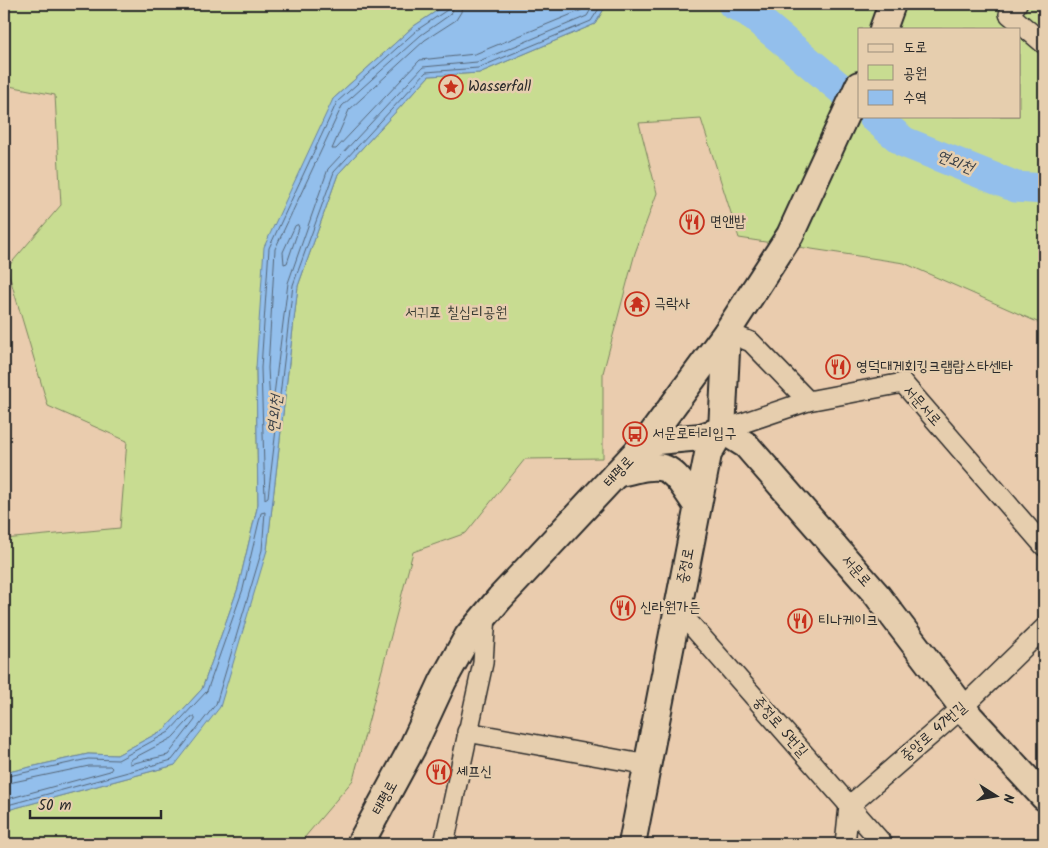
<svg xmlns="http://www.w3.org/2000/svg" width="1048" height="848" viewBox="0 0 1048 848" font-family="Kalam,'Poor Story',sans-serif">
<style>
.green{fill:#c8dc91;stroke:#7a845e;fill-rule:evenodd}
.water{fill:#93bfec;stroke:#69849f}
.lines{fill:none;stroke-linecap:round;stroke-linejoin:round}
.shore{stroke:#556678;stroke-width:1}
.river{stroke:#93bfec;stroke-width:31}
.street-casing{stroke:#2b2b2b;stroke-width:22}
.secondary-casing{stroke:#2b2b2b;stroke-width:30}
.street{stroke:#e6ceae;stroke-width:19}
.secondary{stroke:#e6ceae;stroke-width:26}
.labels{text-anchor:middle;dominant-baseline:central;stroke-width:5;stroke-linejoin:round;paint-order:stroke}
.poi-label{font-size:15px;fill:#2b2b2b;stroke:#e6ceae;text-anchor:start}
.park-label{font-size:15px;fill:#3b3d35;stroke:#e6ceae}
.street-label{font-size:15px;fill:#2b2b2b;stroke:#e6ceae}
.water-label{font-size:16px;font-style:italic;fill:#3b4148;stroke:#e6ceae}
</style>
<rect width="100%" height="100%" fill="#eaccae"/>
<filter id="ink" filterUnits="userSpaceOnUse"><feTurbulence type="fractalNoise" baseFrequency=".02" numOctaves="2"/><feDisplacementMap in="SourceGraphic" scale="10" xChannelSelector="R" yChannelSelector="G"/><feConvolveMatrix kernelMatrix="1 2 1 2 8 2 1 2 1" color-interpolation-filters="sRGB"/></filter>
<g filter="url(#ink)">
<g class="green">
<path d="M4,4H447L414,26L333,99L256,368L258,504L238,588L202,689L165,729L117,755L88,754L4,773V539L120,528L127,441L48,406L7,268L61,205L55,95L4,85Z"/>
<path d="M607,4H1044V325L904,263L739,238L701,119L639,123L657,193L635,253L603,373V458L525,459L466,533L413,552L353,780L299,844H269L263,841L261,844H4V811L175,765L267,550L298,286L338,174L429,76L479,73L595,24ZM859,29H1019V116H859Z"/>
</g>
<path class="water" d="M447,4H607L595,24L479,73L429,76L338,174L298,286L267,550L220,707L175,765L4,811V773L88,754L117,755L165,729L202,689L238,588L258,504L256,368L264,247L333,99L414,26Z"/>
<g class="lines">
<g class="shore">
<path d="M449,4L447,10L417,30L337,102L269,248L261,368L265,499L268,497L293,285L334,172L426,72L478,68L591,21L602,4"/>
<path d="M455,4L451,14L421,35L342,106L275,249L268,368L270,405L273,403L288,283L328,169L423,67L477,62L587,16L594,4"/>
<path d="M462,4L461,12L456,20L425,40L349,110L332,149H336L420,60L475,54L582,10L586,4"/>
<path d="M298,225L299,228L287,263L284,264L283,252L295,226Z"/>
<path d="M192,717H195V720L168,755L130,764V760L172,738Z"/>
<path d="M4,777L88,759L118,760L169,732L207,691L243,589L261,513L265,512L262,550L216,704L172,760L4,806"/>
<path d="M4,784L89,766H110L112,768L110,771L4,800"/>
</g>
<g class="river">
<path d="M733,4L749,12L859,104"/>
<path d="M873,116L904,142L1016,187L1044,189"/>
</g>
<g class="street-casing">
<g id="street">
<path d="M1017,4L1009,14L1044,44"/>
<path d="M727,332L751,342L808,401"/>
<path d="M722,430L808,401L903,383L1044,546"/>
<path d="M678,610L883,844"/>
<path d="M467,732L648,765"/>
<path d="M444,844L483,663L486,614"/>
<path d="M845,844L849,806L962,708L1044,628"/>
</g>
</g>
<g class="secondary-casing">
<g id="secondary">
<path d="M883,29L892,4"/>
<path d="M727,332L722,430L746,445L877,595L970,717L1044,797"/>
<path d="M646,442L701,437L722,430"/>
<path d="M616,474C668,461 668,462 697,506"/>
<path d="M360,844L412,748L443,681L468,636L500,598L646,442L727,332L790,235L859,85"/>
<path d="M632,844L708,454L722,430"/>
</g>
</g>
<use href="#street" class="street"/>
<use href="#secondary" class="secondary"/>
</g>
</g>
<defs>
<g id="sight-ring" transform="scale(1.25)"><circle r="9.5" fill="#e6ceae" stroke="#c8321e" stroke-width="1.5"/><path d="M0-6L1.8-2.2L6-1.7L2.9 1.2L3.7 5.4L0 3.3L-3.7 5.4L-2.9 1.2L-6-1.7L-1.8-2.2Z" fill="#c8321e"/></g>
<g id="restaurant-ring" transform="scale(1.25)"><circle r="9.5" fill="#e6ceae" stroke="#c8321e" stroke-width="1.5"/><path d="M-5-6h1v4h1v-4h1v4h1v-4h1v5L-1.5 .5V6h-2V.5L-5-1ZM5-6V6H3V1.5H1.5Q1.5-4 5-6Z" fill="#c8321e"/></g>
<g id="temple-ring" transform="scale(1.25)"><circle r="9.5" fill="#e6ceae" stroke="#c8321e" stroke-width="1.5"/><path d="M0-6L5-2H3V0L6.5 2.5H4V6H1.5V3h-3V6H-4V2.5H-6.5L-3 0V-2H-5Z" fill="#c8321e"/></g>
<g id="bus-ring" transform="scale(1.25)"><circle r="9.5" fill="#e6ceae" stroke="#c8321e" stroke-width="1.5"/><path d="M-5-6H5V4H4V6H2V4H-2V6H-4V4H-5ZM-3.5-4V0h7V-4ZM-3.5 1.2v1.5H-2V1.2ZM2 1.2v1.5H3.5V1.2Z" fill="#c8321e"/></g>
</defs>
<g fill-rule="evenodd">
<use href="#sight-ring" x="451" y="87"/>
<use href="#restaurant-ring" x="692" y="222"/>
<use href="#temple-ring" x="637" y="304"/>
<use href="#restaurant-ring" x="838" y="367"/>
<use href="#bus-ring" x="635" y="434"/>
<use href="#restaurant-ring" x="623" y="608"/>
<use href="#restaurant-ring" x="800" y="621"/>
<use href="#restaurant-ring" x="439" y="772"/>
</g>
<g class="labels">
<g class="poi-label">
<text x="468" y="87">Wasserfall</text>
<text x="710" y="222">면앤밥</text>
<text x="654" y="304">극락사</text>
<text x="856" y="367">영덕대게회킹크랩랍스타센타</text>
<text x="652" y="434">서문로터리입구</text>
<text x="640" y="608">신라원가든</text>
<text x="818" y="621">티나케이크</text>
<text x="456" y="772">셰프신</text>
</g>
<g class="park-label">
<text x="456" y="313">서귀포 칠십리공원</text>
</g>
<g class="street-label">
<text transform="translate(922 406) rotate(48)">서문서로</text>
<text transform="translate(619 472) rotate(-47)">태평로</text>
<text transform="translate(686 566) rotate(-79)">중정로</text>
<text transform="translate(856 571) rotate(49)">서문로</text>
<text transform="translate(780 727) rotate(49)">중정로 5번길</text>
<text transform="translate(934 732) rotate(-41)">중앙로 47번길</text>
<text transform="translate(385 798) rotate(-61)">태평로</text>
</g>
<g class="water-label">
<text transform="translate(955 162) rotate(22)">연외천</text>
<text transform="translate(275 414) rotate(-84)">연외천</text>
</g>
</g>
<rect width="1048" height="848" fill="none" stroke="#e6ceae" stroke-width="20"/>
<rect x="10" y="10" width="1028" height="828" fill="none" stroke="#2b2b2b" stroke-width="2" filter="url(#ink)"/>
<rect x="858" y="28" width="162" height="90" fill="#e6ceae" stroke="#9b8d7a"/>
<rect x="868" y="44" width="25" height="8" fill="#e6ceae" stroke="#9b8d7a"/>
<text x="903" y="52" font-size="15" fill="#2b2b2b">도로</text>
<rect x="868" y="65" width="25" height="15" fill="#c8dc91" stroke="#9b8d7a"/>
<text x="903" y="78" font-size="15" fill="#2b2b2b">공원</text>
<rect x="868" y="90" width="25" height="15" fill="#93bfec" stroke="#9b8d7a"/>
<text x="903" y="102" font-size="15" fill="#2b2b2b">수역</text>
<g transform="translate(996 796) rotate(101)" stroke="#e6ceae" stroke-width="4" paint-order="stroke">
<path d="M0-4L9 19L0 12L-9 19Z" fill="#2b2b2b"/>
<text y="-8" font-size="14" font-weight="bold" text-anchor="middle" fill="#2b2b2b">N</text>
</g>
<path d="M30 810v8h131v-8" fill="none" stroke="#2b2b2b" stroke-width="2.5"/>
<text x="38" y="810" font-size="15" fill="#2b2b2b" stroke="#e6ceae" stroke-width="4" paint-order="stroke">50 m</text>
</svg>
